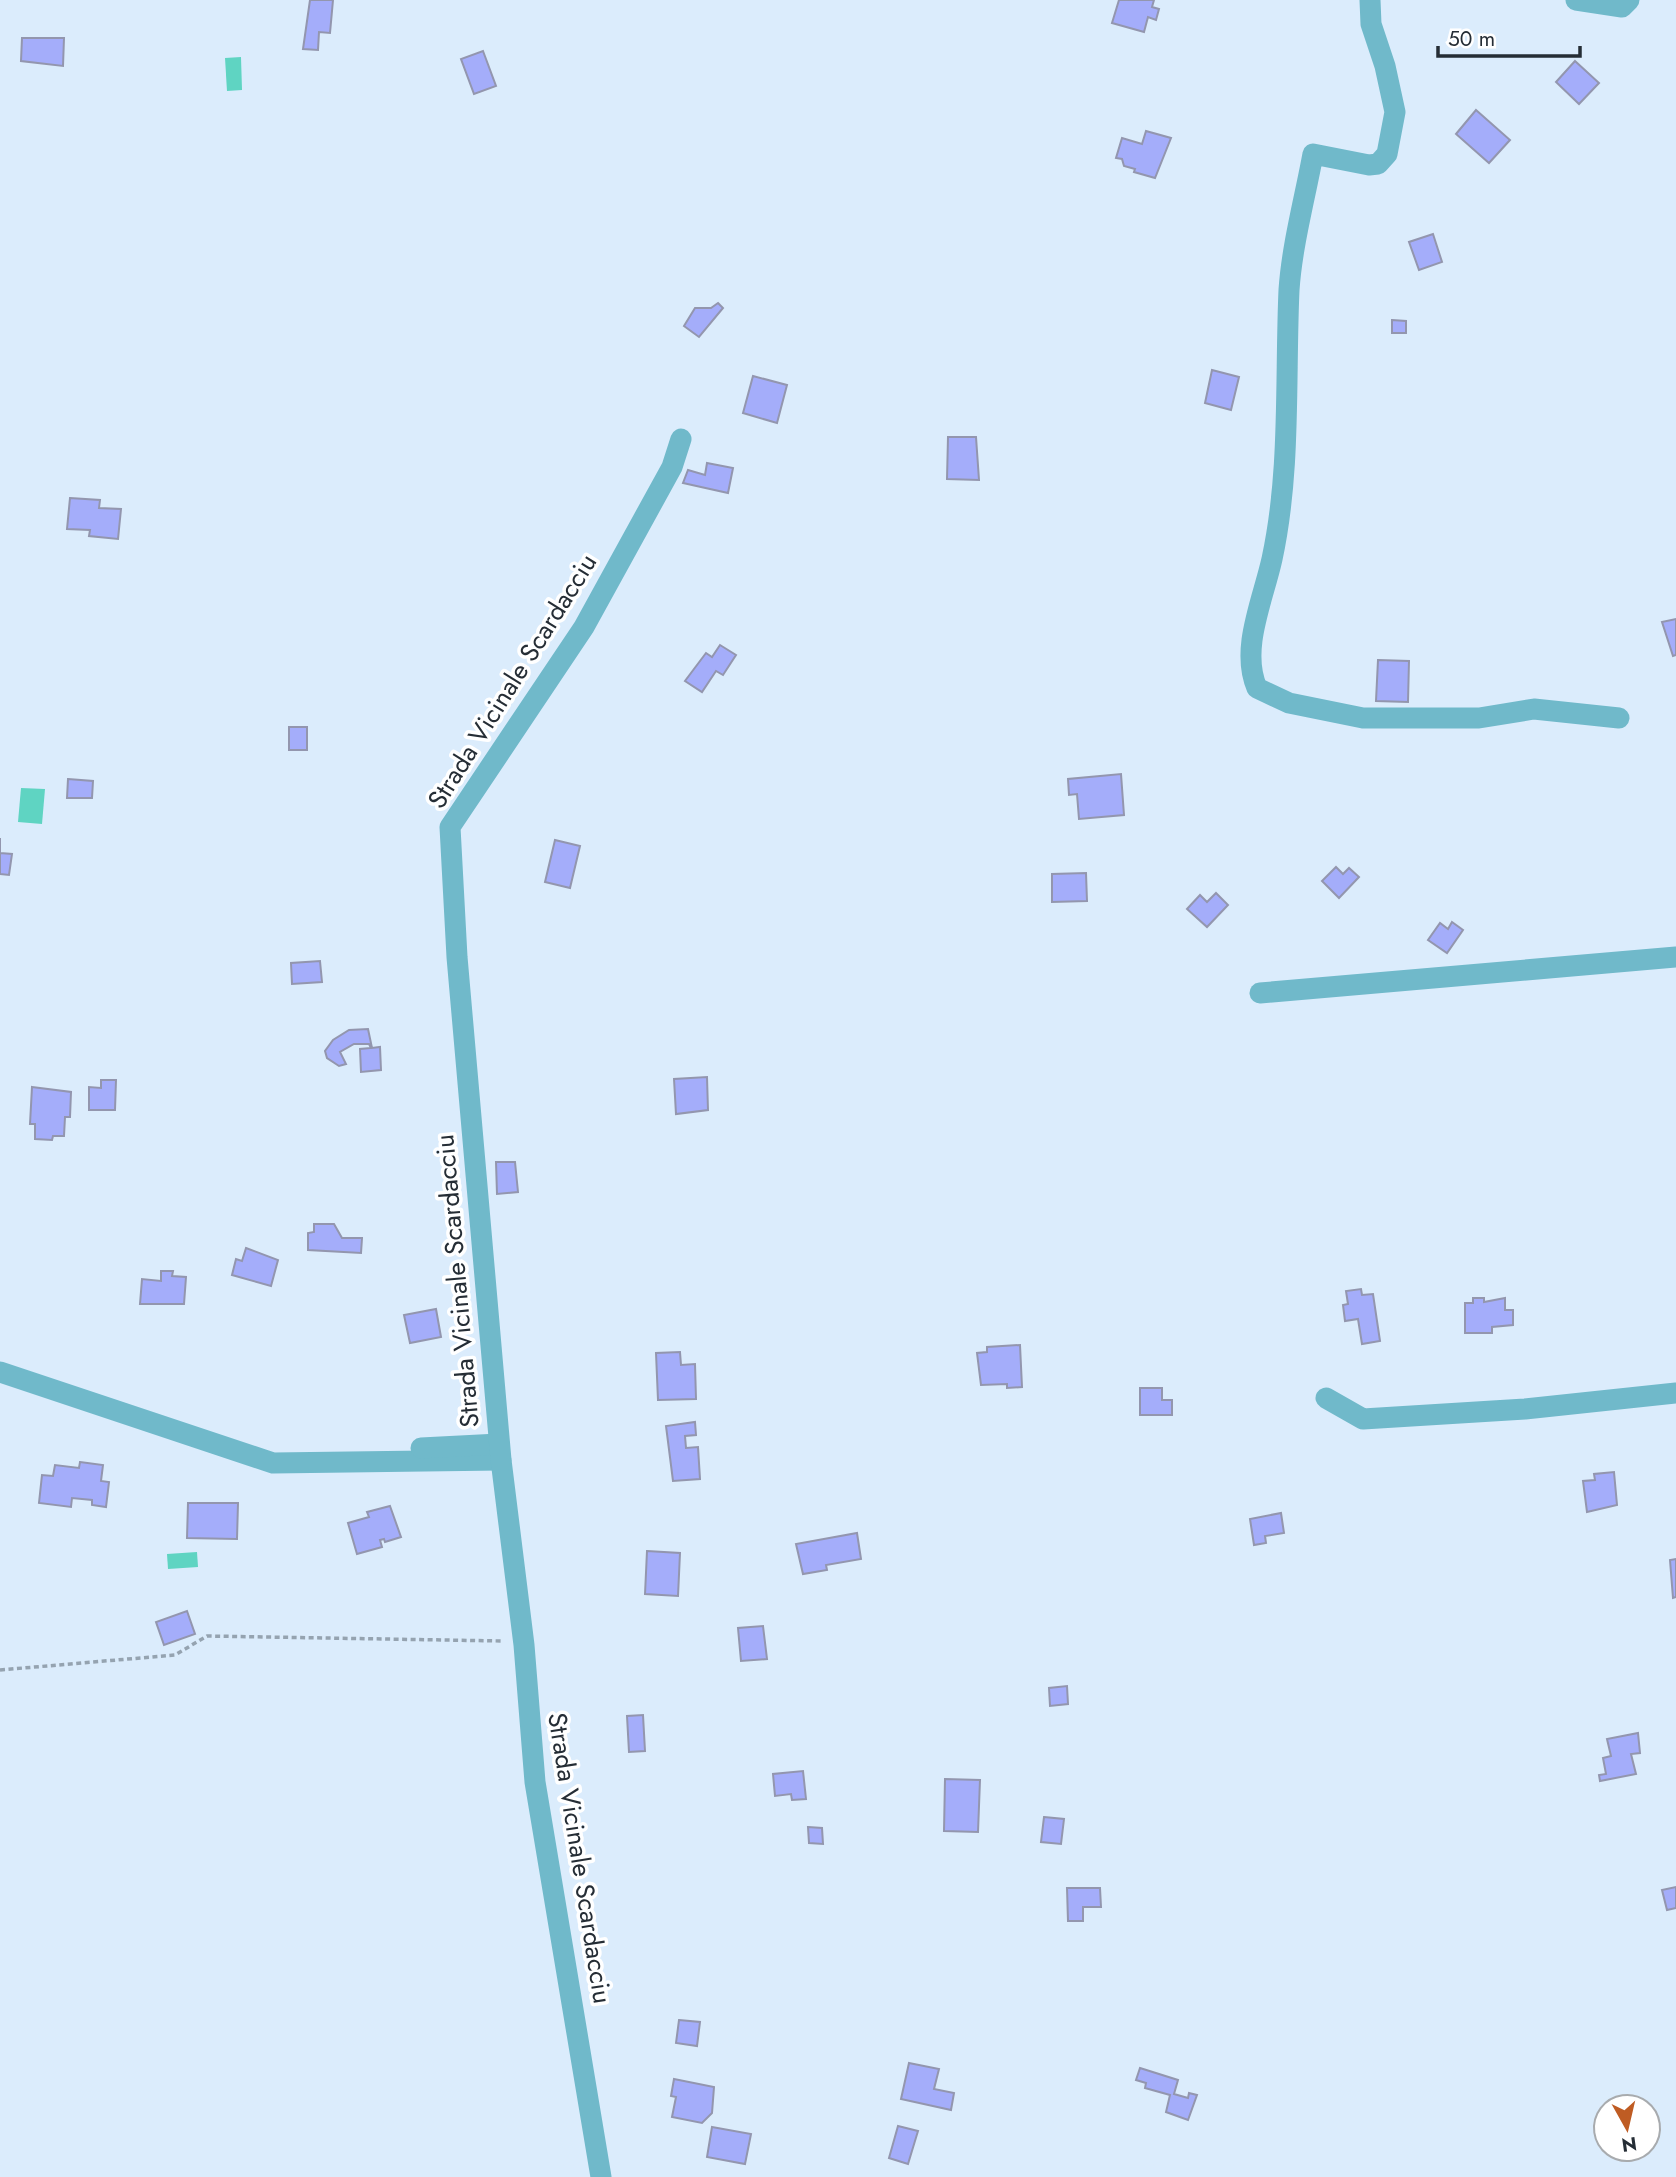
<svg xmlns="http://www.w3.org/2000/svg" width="1676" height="2177" viewBox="0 0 1676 2177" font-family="Jost,sans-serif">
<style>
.water{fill:#5fd4c2}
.building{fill:#a4adfa;stroke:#9396ae;stroke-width:2}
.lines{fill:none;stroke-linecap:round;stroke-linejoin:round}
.path{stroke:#95a3b0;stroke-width:3.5;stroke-dasharray:5 3.5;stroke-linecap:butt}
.street{stroke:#70b9ca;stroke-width:21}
.labels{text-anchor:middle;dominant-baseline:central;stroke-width:7;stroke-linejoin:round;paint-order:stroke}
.street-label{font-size:26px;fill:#252d35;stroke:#fff}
</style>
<rect width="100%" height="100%" fill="#dbecfc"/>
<g class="water">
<path d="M241,57L242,90L227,91L225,58Z"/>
<path d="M21,788L45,789L42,824L18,822Z"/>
<path d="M197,1552L198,1567L168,1569L167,1554Z"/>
</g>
<g class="building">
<path d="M310,0H333L330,33L319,32L318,50L303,49Z"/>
<path d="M1119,0H1154L1152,7L1159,9L1156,20L1148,17L1144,32L1112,23Z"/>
<path d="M22,38H64L63,66L21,61Z"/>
<path d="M483,51L496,86L474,94L461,59Z"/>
<path d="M1575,61L1599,83L1579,104L1556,82Z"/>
<path d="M1476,110L1510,140L1489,163L1456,134Z"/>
<path d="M1146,131L1171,138L1155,178L1134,172L1135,169L1124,166L1122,159L1116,158L1122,138L1142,144Z"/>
<path d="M1433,234L1442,262L1419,270L1409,242Z"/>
<path d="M718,303L723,308L699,337L684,326L695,308H711Z"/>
<path d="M1392,320L1406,321V333H1392Z"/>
<path d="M1212,370L1239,377L1231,410L1205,403Z"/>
<path d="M753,376L787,385L777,423L743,413Z"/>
<path d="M948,437H976L979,480L947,479Z"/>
<path d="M707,463L733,468L728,493L683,483L688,470L705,475Z"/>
<path d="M70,498L100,500L99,508L121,509L118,539L89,536L90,530L67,529Z"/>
<path d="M1676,619V655L1673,656L1662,622Z"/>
<path d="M720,645L736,655L723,675L716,671L702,692L685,681L706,653L712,657Z"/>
<path d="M1378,660L1409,661L1408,702L1376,701Z"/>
<rect x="289" y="727" width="18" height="23"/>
<path d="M1121,774L1124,815L1079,819L1077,794L1069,795L1068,779Z"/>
<path d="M68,779L93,781L92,798H67Z"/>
<path d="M0,838V853L12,854L9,875L0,874Z"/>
<path d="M555,840L580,846L570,888L545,882Z"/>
<path d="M1336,867L1343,874L1349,868L1359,877L1339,898L1322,881Z"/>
<path d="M1086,873L1087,901L1052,902V874Z"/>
<path d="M1216,893L1228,905L1207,927L1187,909L1200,895L1207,902Z"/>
<path d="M1452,922L1463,930L1447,953L1428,940L1440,923L1448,929Z"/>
<path d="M320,961L322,982L292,984L291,963Z"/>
<path d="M368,1029L372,1048L380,1047L381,1070L361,1072L360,1049L371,1048L369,1044H354L340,1052L346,1064L339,1066L327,1058L325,1051L333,1040L349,1030Z"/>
<path d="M707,1077L708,1110L676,1114L674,1079Z"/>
<path d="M101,1080H116L115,1110H89V1087L101,1088Z"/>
<path d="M32,1087L71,1092L70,1117H65L64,1136H53L52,1140L35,1139V1124H30Z"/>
<path d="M496,1162H515L518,1192L497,1194Z"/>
<path d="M314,1224H334L342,1238H362L361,1253L308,1250V1233L314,1232Z"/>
<path d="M246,1248L278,1260L271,1286L232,1275L236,1259L242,1261Z"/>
<path d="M161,1271H173L172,1276L186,1277L184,1304H140L142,1279L161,1281Z"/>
<path d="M1361,1289L1362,1295L1373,1294L1380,1341L1362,1344L1358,1319L1345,1321L1343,1305L1348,1304L1346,1291Z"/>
<path d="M1473,1298H1484V1302L1505,1298V1310H1513V1325L1492,1327V1333H1465V1303H1473Z"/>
<path d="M436,1309L441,1337L410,1343L404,1315Z"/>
<path d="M1020,1345L1022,1387L1007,1388V1384L981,1385L977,1353L987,1352V1347Z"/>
<path d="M680,1352L681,1365L695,1364L696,1399L658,1400L656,1353Z"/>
<path d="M1140,1388H1162V1400H1172V1415H1140Z"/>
<path d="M695,1422L696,1435L685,1436L686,1448L698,1447L700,1479L673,1481L666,1426Z"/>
<path d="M80,1462L103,1465L101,1481L109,1482L106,1507L92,1505V1500L72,1498L71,1507L39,1503L42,1475L53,1476L55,1465L79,1468Z"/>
<path d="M1614,1472L1617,1505L1587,1512L1583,1481L1595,1480L1594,1474Z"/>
<path d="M188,1503H238L237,1539L187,1538Z"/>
<path d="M390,1506L401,1537L385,1542L384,1539L380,1540L382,1547L357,1554L348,1523L369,1517L367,1512Z"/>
<path d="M1281,1513L1284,1533L1265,1536L1266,1543L1254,1545L1250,1519Z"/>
<path d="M857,1533L861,1559L826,1565L827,1570L803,1574L796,1544Z"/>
<path d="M647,1551L680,1553L678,1596L645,1594Z"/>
<path d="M1676,1559V1597L1673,1598L1670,1560Z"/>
<path d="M187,1611L195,1634L164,1645L156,1622Z"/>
<path d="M763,1626L767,1659L741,1661L738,1628Z"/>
<path d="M1067,1686L1068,1704L1050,1706L1049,1688Z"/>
<path d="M643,1715L645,1751L629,1752L627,1716Z"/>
<path d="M1638,1733L1640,1753L1631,1754L1636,1774L1600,1781L1599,1775L1606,1774L1603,1758L1611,1756L1607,1739Z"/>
<path d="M803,1771L806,1799L792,1800L791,1794L775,1796L773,1774Z"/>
<path d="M945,1779L980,1780L978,1832L944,1831Z"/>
<path d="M1044,1817L1064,1819L1061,1844L1041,1842Z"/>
<path d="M808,1827L822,1828L823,1844L809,1843Z"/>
<path d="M1676,1887V1908L1667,1910L1662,1890Z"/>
<path d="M1067,1888H1100L1101,1907H1083V1921H1068Z"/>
<path d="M679,2020L700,2022L697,2046L676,2043Z"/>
<path d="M909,2063L939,2069L934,2089L954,2093L951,2110L901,2099Z"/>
<path d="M1140,2068L1178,2080L1174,2094L1188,2098L1189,2093L1197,2095L1188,2120L1166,2112L1170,2095L1145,2088L1146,2083L1136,2080Z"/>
<path d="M674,2079L714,2087L712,2113L702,2123L672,2117L676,2097L671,2096Z"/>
<path d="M898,2126L918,2131L908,2164L889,2158Z"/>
<path d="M712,2127L751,2134L745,2164L707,2157Z"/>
</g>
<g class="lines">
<path class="path" d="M0,1670L175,1655L207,1636L503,1641"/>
<g class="street">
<path d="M1370,0L1371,24L1385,66L1395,112L1387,154L1378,164L1369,165L1313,154C1305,198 1292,245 1289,290C1285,379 1291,471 1272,559C1263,600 1240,649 1257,688L1289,703L1363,718H1479L1534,709L1619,718"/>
<path d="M1576,0L1622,7L1629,0"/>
<path d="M1260,993L1676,957"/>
<path d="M0,1372L273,1463L501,1460"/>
<path d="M1326,1398L1363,1419L1525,1409L1676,1393"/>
<path d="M421,1448L499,1444"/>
<path d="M601,2177L535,1782L524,1645L501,1460L457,957L450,827L584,627L672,467L681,439"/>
</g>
</g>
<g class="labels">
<g class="street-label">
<text transform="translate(512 681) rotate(-58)">Strada Vicinale Scardacciu</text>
<text transform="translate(457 1281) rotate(-95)">Strada Vicinale Scardacciu</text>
<text transform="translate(580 1858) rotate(81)">Strada Vicinale Scardacciu</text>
</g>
</g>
<g transform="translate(1627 2128) rotate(172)"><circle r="33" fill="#ffffff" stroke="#a8abae" stroke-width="2"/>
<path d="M0-5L12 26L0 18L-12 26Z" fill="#bf5c23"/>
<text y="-10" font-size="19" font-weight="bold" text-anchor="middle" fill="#252d35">N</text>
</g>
<path d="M1438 46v10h142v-10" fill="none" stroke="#252d35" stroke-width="3.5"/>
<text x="1448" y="46" font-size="21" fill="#252d35" stroke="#ffffff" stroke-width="5" paint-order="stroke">50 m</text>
</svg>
